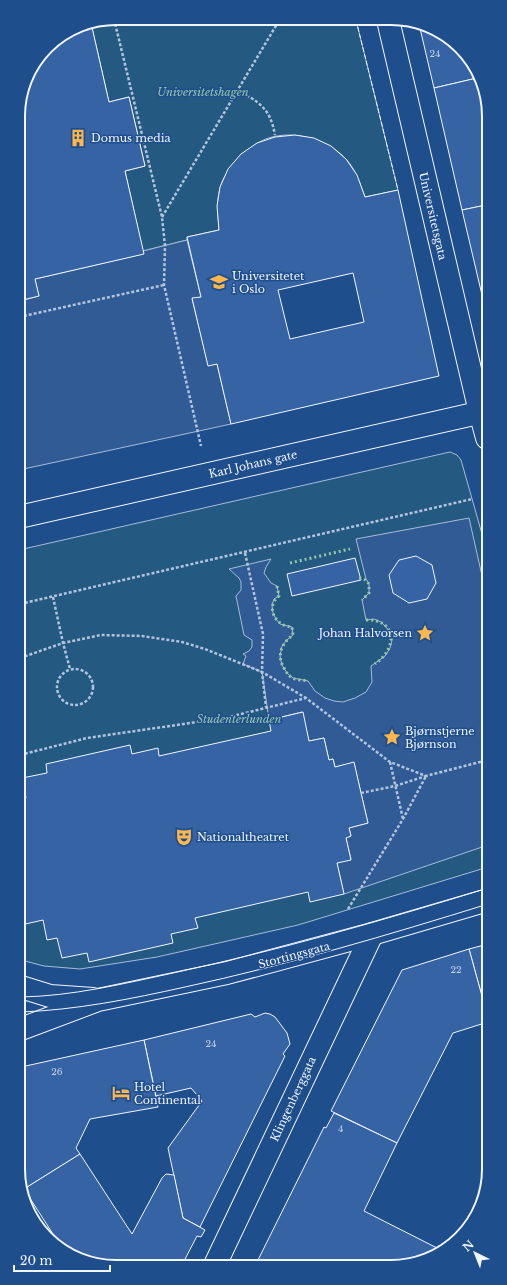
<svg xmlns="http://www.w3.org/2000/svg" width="507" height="1285" viewBox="0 0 507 1285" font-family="'Libre Baskerville',serif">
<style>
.green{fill:#245a82;stroke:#a8bbd7}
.parking{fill:#305b95;stroke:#a8bbd7}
.building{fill:#3563a3;stroke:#f2f6ff;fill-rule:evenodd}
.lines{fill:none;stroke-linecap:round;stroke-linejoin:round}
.pedestrian-casing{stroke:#f2f6ff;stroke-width:24}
.minor-casing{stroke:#f2f6ff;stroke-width:24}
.path{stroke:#b3c4dc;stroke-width:2.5;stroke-dasharray:3 2;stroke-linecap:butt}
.pedestrian{stroke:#1f4e8c;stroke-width:22}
.minor{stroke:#1f4e8c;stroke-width:22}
.tram{stroke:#f2f6ff;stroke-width:1}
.hedge{stroke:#97c8a6;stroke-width:3;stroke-dasharray:2 3;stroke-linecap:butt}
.fence{stroke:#f2f6ff;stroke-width:1;stroke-dasharray:5 2;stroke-linecap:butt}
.labels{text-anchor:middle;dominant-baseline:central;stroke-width:3;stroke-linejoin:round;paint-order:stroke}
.number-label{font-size:9px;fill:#c3d1e8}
.park-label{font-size:11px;font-style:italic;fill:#97c8a6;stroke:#1f4e8c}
.poi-label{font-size:11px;fill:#f2f6ff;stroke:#1f4e8c;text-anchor:start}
.street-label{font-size:11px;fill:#f2f6ff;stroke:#1f4e8c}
.rim{fill:none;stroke:#f2f6ff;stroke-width:2}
</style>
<rect width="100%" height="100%" fill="#1f4e8c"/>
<g class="green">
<path d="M116,18L356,20L398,190L365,197C360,183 356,170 346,159C326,137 283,126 256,144C252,146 249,151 245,154C234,164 224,173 220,188C216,202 218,215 219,230L187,237V240L143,251L125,171L145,166L129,97L109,102L91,23Z"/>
<path d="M450,452L457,455L461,460L482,534H487L488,867L298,925L157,957L80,969L44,966L21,960L19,550Z"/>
</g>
<g class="parking">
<path d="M187,240L201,297L192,299L208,365L217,364L231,424L19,470V301L39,296L35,279L143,254V251Z"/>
<path d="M469,518L487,598L488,845L344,894L337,863L351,859L346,838L351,836L349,828L368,823L354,763L335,767L333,759L329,760L324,738L309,741L302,712L269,720L262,672L243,664L246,656L243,654L249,651L252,647V640L244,635L236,596L241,590V582L239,578L229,569L271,559L266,567L264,573L271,583L277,586L279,596L274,599L272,605L273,613L276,619L280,624L292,627L293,635L287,640L282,646L280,656L282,665L287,673L293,678L308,681L315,691L325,698L334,701L343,702L355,698L366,692L372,682L371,666L385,656L390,648L392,640L391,634L386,627L381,622L374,619L366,620L362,600L369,593V584L366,579L356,539Z"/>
</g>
<g class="building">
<path d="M91,23L109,102L129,97L145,166L125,171L144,254L35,279L39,296L19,301L18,110L28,73L51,43L79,25Z"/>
<path d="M419,24L456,43L477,78L434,88Z"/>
<path d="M477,78L486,91V205L462,210L434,88Z"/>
<path d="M295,135L314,138L331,146L346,159L357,175L365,197L398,190L439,376L231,424L217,364L208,366L192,298L201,297L187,237L219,230L217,206L220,187L228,169L241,154L257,143L275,137ZM353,273L364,322L290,339L278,290Z"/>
<path d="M486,205V312L462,210Z"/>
<path d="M416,556L432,565L436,583L427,599L409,603L393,593L389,575L399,560Z"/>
<path d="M355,558L361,580L292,596L287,574Z"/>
<path d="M303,712L309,741L324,738L329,760L333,759L335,767L354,762L361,793L368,823L349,828L351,836L346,838L351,860L337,863L344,894L310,902L308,892L195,918L198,928L171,934L173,943L89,962L87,953L62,958L57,938L47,940L43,920L21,925L20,800L26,798L22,778L47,773L46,764L130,745L132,754L158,748L159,756L271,731L269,720Z"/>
<path d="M488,944V1018L469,949Z"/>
<path d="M469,949L488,1018V1022L453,1033L397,1143L331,1111L402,970Z"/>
<path d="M265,1013L270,1014L275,1017L287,1033L290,1044L283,1054L285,1056L200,1227L183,1218L168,1148L202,1101L191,1088L156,1096L144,1040L251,1014L255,1017Z"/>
<path d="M144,1040L158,1107L90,1119L76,1148L80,1154L24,1189L21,1184V1067Z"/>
<path d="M334,1113L397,1143L364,1211L439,1249L416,1264H256L324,1127L326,1128Z"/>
<path d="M80,1154L132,1234L162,1178L166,1174L174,1175L183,1218L205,1230L201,1237L197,1236L182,1265H97L58,1246L60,1245L24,1189Z"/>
</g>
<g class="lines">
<g class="pedestrian-casing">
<path id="pedestrian" d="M480,412L487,438"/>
</g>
<g class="minor-casing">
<g id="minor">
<path d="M388,20L480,412"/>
<path d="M19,517L487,411"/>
<path d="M21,987L50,996L93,999"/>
<path d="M21,1029L98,1000L227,973L372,934L488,900"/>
<path d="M215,1265L372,934"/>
</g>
</g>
<g class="path">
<path d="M114,19L162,217L165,246L164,285L201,446"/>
<path d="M238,90C260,103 270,108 275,135"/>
<path d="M162,217L280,19"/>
<path d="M19,317L164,285"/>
<path d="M245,553L263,634L262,672L266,707"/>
<path d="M53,597L63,643L70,669"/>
<path d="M20,604L472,499"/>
<path d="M20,658L63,643L101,635L142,636L182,642L205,649L262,672L306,698"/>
<circle cx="75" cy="687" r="18"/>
<path d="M20,755L87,738L225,718L306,698L390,762L426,776L488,760"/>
<path d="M390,762L403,819"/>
<path d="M361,793L395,786L426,776"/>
<path d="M348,909L403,819L426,776"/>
</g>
<use href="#pedestrian" class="pedestrian"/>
<use href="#minor" class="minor"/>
<g class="tram">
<path d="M21,997C73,996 122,984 173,973C280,950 384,920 488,888"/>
<path d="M21,1012C76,1010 131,999 185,987C287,965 388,935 488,904"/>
</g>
<g class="hedge">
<path d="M290,563L350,549"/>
<path d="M359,578C370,580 369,584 369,593L362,600"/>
<path d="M277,586L279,596C265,607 275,626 292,627L293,635C282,643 276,655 284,668C286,672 288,675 292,678C296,680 303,680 308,681"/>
<path d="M366,620C397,619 398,648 375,664"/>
</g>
<path class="fence" d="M356,20L398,190"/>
</g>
<defs>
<g id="building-bare" transform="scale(1.38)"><path d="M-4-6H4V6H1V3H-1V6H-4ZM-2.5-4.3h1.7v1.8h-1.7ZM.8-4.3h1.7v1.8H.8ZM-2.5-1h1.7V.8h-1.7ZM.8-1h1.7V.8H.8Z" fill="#ffb74d" stroke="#1f4e8c" stroke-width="2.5" paint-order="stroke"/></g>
<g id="university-bare" transform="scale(1.38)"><path d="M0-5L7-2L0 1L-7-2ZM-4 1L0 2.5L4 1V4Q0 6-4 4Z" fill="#ffb74d" stroke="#1f4e8c" stroke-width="2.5" paint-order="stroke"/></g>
<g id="sight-bare" transform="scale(1.38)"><path d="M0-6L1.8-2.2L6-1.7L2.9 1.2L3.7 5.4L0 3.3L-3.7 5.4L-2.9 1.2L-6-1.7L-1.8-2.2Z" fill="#ffb74d" stroke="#1f4e8c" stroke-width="2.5" paint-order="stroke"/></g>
<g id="theatre-bare" transform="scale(1.38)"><path d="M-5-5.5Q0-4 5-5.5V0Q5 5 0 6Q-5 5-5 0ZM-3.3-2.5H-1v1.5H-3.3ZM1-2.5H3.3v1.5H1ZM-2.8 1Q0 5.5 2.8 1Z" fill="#ffb74d" stroke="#1f4e8c" stroke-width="2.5" paint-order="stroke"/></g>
<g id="hotel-bare" transform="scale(1.38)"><path d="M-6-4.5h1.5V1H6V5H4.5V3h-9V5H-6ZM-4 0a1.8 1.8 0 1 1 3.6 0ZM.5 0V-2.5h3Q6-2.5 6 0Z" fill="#ffb74d" stroke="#1f4e8c" stroke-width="2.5" paint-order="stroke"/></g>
</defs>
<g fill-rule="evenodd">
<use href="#building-bare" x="78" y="138"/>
<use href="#university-bare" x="219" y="282"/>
<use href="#sight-bare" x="425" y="633"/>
<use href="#sight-bare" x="392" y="737"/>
<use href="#theatre-bare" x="184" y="837"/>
<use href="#hotel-bare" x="121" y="1093"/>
</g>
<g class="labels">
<g class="number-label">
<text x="435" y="53">24</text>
<text x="456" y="969">22</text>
<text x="211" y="1043">24</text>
<text x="57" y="1071">26</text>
<text x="341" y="1128">4</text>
</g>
<g class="park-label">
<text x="203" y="92">Universitetshagen</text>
<text x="239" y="719">Studenterlunden</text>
</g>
<g class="poi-label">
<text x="91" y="138">Domus media</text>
<text x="232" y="276">Universitetet<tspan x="232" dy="13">i Oslo</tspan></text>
<text x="412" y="633" text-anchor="end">Johan Halvorsen</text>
<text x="405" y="731">Bjørnstjerne<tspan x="405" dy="13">Bjørnson</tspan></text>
<text x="197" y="837">Nationaltheatret</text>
<text x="134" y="1087">Hotel<tspan x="134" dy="13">Continental</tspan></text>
</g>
<g class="street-label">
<text transform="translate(433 216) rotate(77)">Universitetsgata</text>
<text transform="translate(253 464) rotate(-13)">Karl Johans gate</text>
<text transform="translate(294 955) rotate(-15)">Stortingsgata</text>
<text transform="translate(293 1099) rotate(-65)">Klingenberggata</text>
</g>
</g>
<path d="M0 0H507V1285H0ZM116 25H391A91 91 0 0 1 482 116V1169A91 91 0 0 1 391 1260H116A91 91 0 0 1 25 1169V116A91 91 0 0 1 116 25Z" fill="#1f4e8c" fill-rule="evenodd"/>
<path class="rim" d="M116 25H391A91 91 0 0 1 482 116V1169A91 91 0 0 1 391 1260H116A91 91 0 0 1 25 1169V116A91 91 0 0 1 116 25Z"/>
<g transform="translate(475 1253) rotate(317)" stroke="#1f4e8c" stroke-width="3" paint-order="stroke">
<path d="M0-3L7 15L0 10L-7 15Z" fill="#f2f6ff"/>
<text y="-6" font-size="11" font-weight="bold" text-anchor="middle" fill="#f2f6ff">N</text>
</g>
<path d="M14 1265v6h96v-6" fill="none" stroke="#f2f6ff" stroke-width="2"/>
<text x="20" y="1265" font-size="12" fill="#f2f6ff" stroke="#1f4e8c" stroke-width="3" paint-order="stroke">20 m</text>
</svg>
